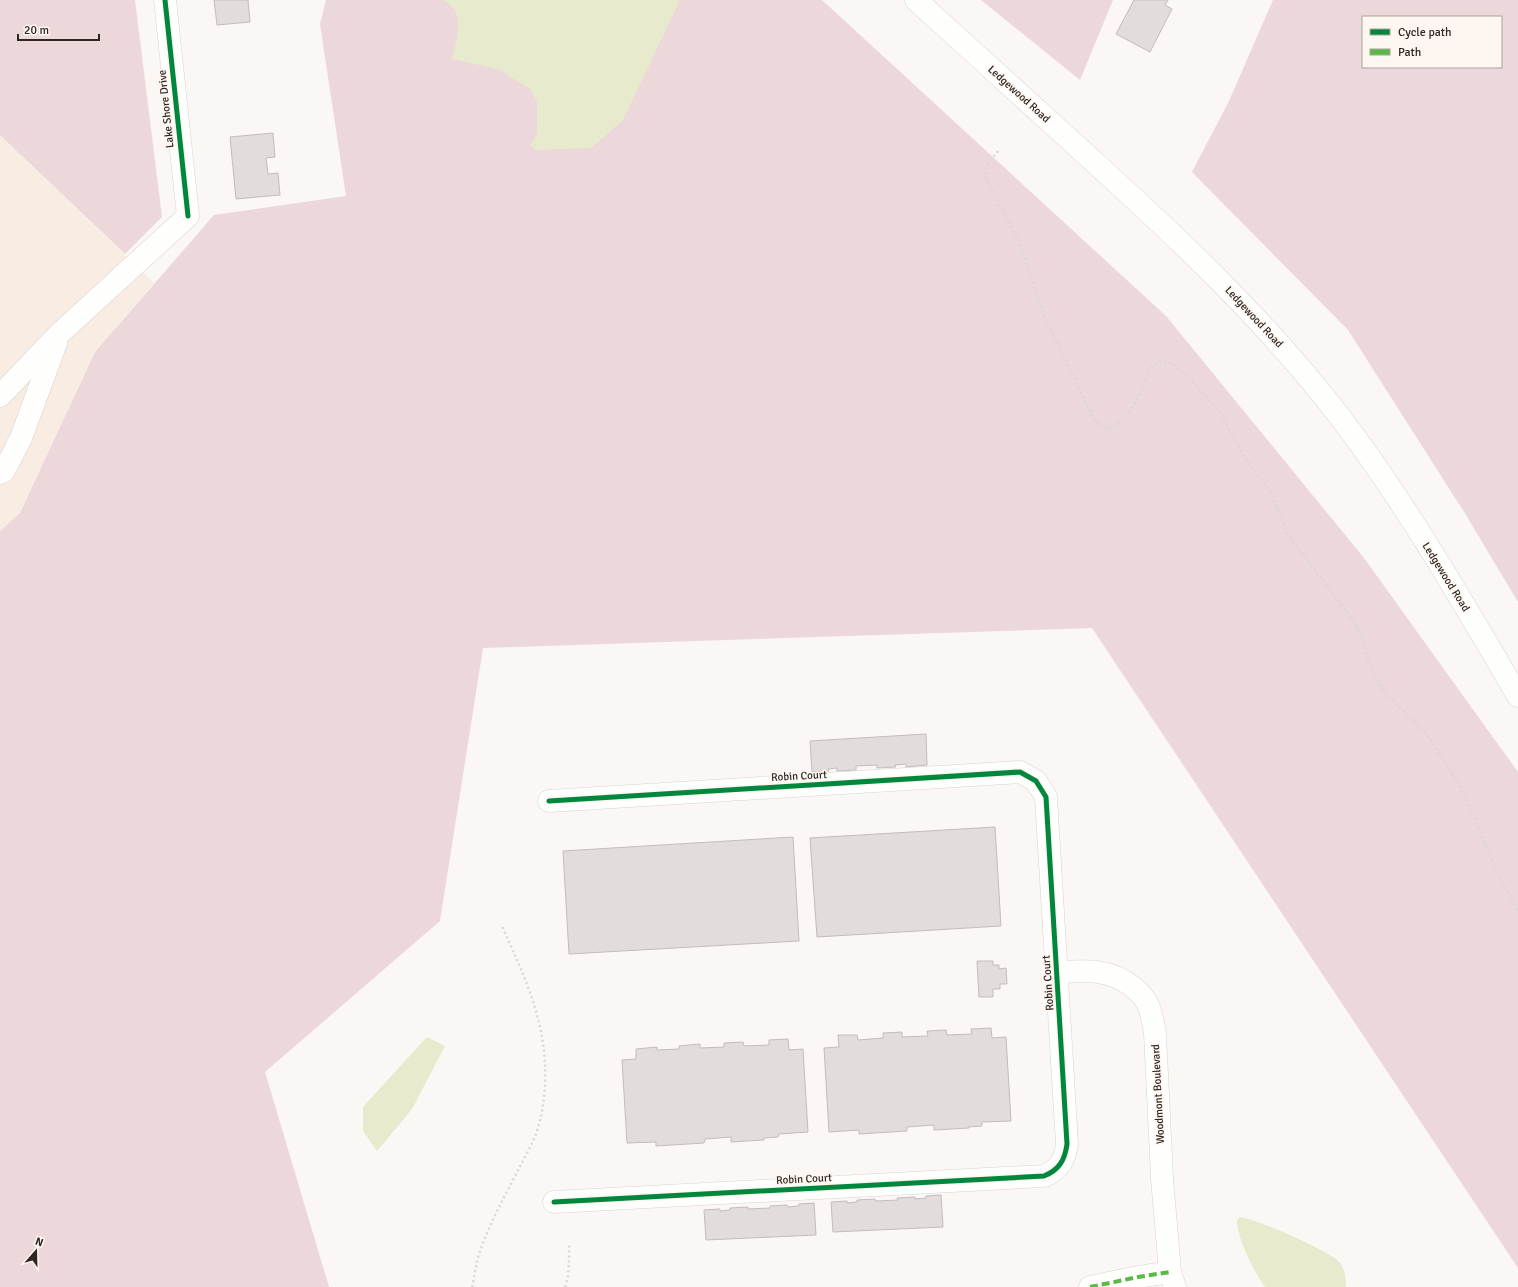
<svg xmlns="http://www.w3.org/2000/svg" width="1518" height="1287" viewBox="0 0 1518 1287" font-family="Signika,sans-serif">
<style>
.built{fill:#f9ece3}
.green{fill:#ecd7db;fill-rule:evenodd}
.water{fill:#e7eacd}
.building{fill:#e2dcda;stroke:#c2bdbb}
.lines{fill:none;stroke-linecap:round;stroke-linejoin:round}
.minor-casing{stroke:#d8d3cf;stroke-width:23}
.major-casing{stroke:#d8d3cf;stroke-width:23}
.path{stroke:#dad8d7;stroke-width:2.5;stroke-dasharray:2 3;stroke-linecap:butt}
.minor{stroke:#fefefd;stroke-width:22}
.major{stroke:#fefefd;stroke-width:22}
.quiet{stroke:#58b947;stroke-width:4;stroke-dasharray:8 4;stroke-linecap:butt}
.cycleway-casing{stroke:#fef6f1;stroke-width:8}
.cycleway{stroke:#00873e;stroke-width:5}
.labels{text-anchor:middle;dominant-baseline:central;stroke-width:3;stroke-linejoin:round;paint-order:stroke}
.street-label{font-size:11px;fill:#2d2621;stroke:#fef6f1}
</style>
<rect width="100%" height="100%" fill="#fbf7f4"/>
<path class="built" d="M0,135L154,283L95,352L20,513L0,531Z"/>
<g class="green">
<path d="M0,0H135L162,217L125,254L0,135Z"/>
<path d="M326,0H822L1166,316L1364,558L1518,772V1268L1092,628L483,648L440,921L265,1072L329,1287H0V531L20,513L95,352L214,215L346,196L320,24Z"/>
<path d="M981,0H1113L1080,80Z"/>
<path d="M1273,0H1518V602L1466,515L1348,330L1192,172L1229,101ZM1363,17H1501V67H1363Z"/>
</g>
<g class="water">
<path d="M444,0H680L623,120L591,148L536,150L530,145L537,134V102L530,89L498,69L452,59C455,46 462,24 455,11C453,7 447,3 444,0Z"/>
<path d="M427,1037L445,1046L412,1109L377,1151L363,1131V1107Z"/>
<path d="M1240,1217C1256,1219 1331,1251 1340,1263C1345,1270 1346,1279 1346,1287H1265C1254,1272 1237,1238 1237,1220Z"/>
</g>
<g class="building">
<path d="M214,0H248L250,22L217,25Z"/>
<path d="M1134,0H1168L1165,5L1172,9L1150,52L1116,34Z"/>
<path d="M273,133L275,157L266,158L268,174L278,173L280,195L236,199L230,137Z"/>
<path d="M926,734L927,765L906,767V764L895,765L896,767L877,768V765L856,766V770L837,771V768L828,769L829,771L812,772L810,741Z"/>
<path d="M995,827L1001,926L817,937L810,838Z"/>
<path d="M793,837L799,941L569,954L563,851Z"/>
<path d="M977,961H993V965H999V969L1006,968L1007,984H1000V989H993V997H979Z"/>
<path d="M991,1028L992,1038L1006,1037L1011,1121L982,1122V1126L968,1127L969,1128L934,1130V1125L907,1127V1131L859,1134V1130L829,1132L824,1048L839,1047L838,1035H857L858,1040L883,1038V1033L902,1032V1037L928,1036L927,1031L946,1030L947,1035L972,1034L971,1029Z"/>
<path d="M788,1039L789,1050L803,1049L808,1132L779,1134L778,1137L764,1138V1140L731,1142V1137L705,1139L704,1143L656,1146V1142L627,1143L622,1060L636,1059V1049L657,1047V1050L679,1049V1046L700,1044V1048L724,1047V1043L743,1042L744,1046L769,1045V1040Z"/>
<path d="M941,1195L943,1227L833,1232L831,1202L847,1201V1203L857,1202V1200L875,1199V1201L898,1200L897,1198L915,1197V1199L926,1198V1196Z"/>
<path d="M814,1203L816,1235L706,1240L704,1210L720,1209V1211L730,1210V1208L748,1207V1209L770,1208V1206L787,1205L788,1207L799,1206V1204Z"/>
</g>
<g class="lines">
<g class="minor-casing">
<g id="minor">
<path d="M0,396L59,334L188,216L165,0"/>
<path d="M0,473L4,471L21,438L56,343"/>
<path d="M549,801L1020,772L1036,781L1046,797L1067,1144C1065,1160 1059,1170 1044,1176L554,1202"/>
<path d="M1057,972C1086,971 1109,968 1133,987C1138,991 1144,997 1147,1003C1152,1012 1153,1023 1155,1033L1162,1178L1170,1272L1175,1287"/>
<path d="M1090,1287L1138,1277L1170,1272"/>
</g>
</g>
<g class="major-casing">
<path id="major" d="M916,0C975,53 1033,107 1092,160C1180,240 1267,322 1340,417C1407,505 1462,601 1518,696"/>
</g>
<g class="path">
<path d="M998,151C991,160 986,166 985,177L1020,244L1045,318L1095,421L1101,426L1107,429C1132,421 1141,390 1151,368L1156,363L1161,362H1167L1174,365L1198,387L1220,412L1243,455L1271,493L1287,533L1353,620L1362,637L1369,664L1380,685L1392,700L1428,736L1459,784L1501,881L1518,910"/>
<path d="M472,1287C475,1275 476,1262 480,1251C494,1212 516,1176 534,1139C541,1122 544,1103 545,1086C548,1025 526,980 502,926"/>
<path d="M565,1287C570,1272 569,1258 569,1243"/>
</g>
<use href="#minor" class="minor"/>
<use href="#major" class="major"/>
<path class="quiet" d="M1090,1287L1138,1277L1170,1272"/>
<g class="cycleway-casing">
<g id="cycleway">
<path d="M165,0L188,216"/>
<path d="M549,801L1020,772L1036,781L1046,797L1067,1144C1065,1160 1059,1170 1044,1176L554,1202"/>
</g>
</g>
<use href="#cycleway" class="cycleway"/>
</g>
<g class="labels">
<g class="street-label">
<text transform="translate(1019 94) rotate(42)">Ledgewood Road</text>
<text transform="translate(166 109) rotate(-96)">Lake Shore Drive</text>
<text transform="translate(1254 317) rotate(47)">Ledgewood Road</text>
<text transform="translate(1446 577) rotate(58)">Ledgewood Road</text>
<text transform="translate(799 776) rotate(-3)">Robin Court</text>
<text transform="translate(1048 983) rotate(-94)">Robin Court</text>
<text transform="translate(1158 1094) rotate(-93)">Woodmont Boulevard</text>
<text transform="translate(804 1179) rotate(-3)">Robin Court</text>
</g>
</g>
<rect x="1362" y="16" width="140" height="52" fill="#fef6f1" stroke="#aaa39e"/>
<rect x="1370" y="29" width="20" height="6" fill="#00873e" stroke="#aaa39e"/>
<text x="1398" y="36" font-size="12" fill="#2d2621">Cycle path</text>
<rect x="1370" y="49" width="20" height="6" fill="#58b947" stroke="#aaa39e"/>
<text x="1398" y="56" font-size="12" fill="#2d2621">Path</text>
<g transform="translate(36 1251) rotate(20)" stroke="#fef6f1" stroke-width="3" paint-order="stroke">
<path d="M0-3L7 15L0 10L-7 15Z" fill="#2d2621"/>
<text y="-6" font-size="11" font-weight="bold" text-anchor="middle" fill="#2d2621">N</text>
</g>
<path d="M18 34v6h81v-6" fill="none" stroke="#2d2621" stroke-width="2"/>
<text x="24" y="34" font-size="12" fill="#2d2621" stroke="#fef6f1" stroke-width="3" paint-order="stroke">20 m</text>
</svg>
